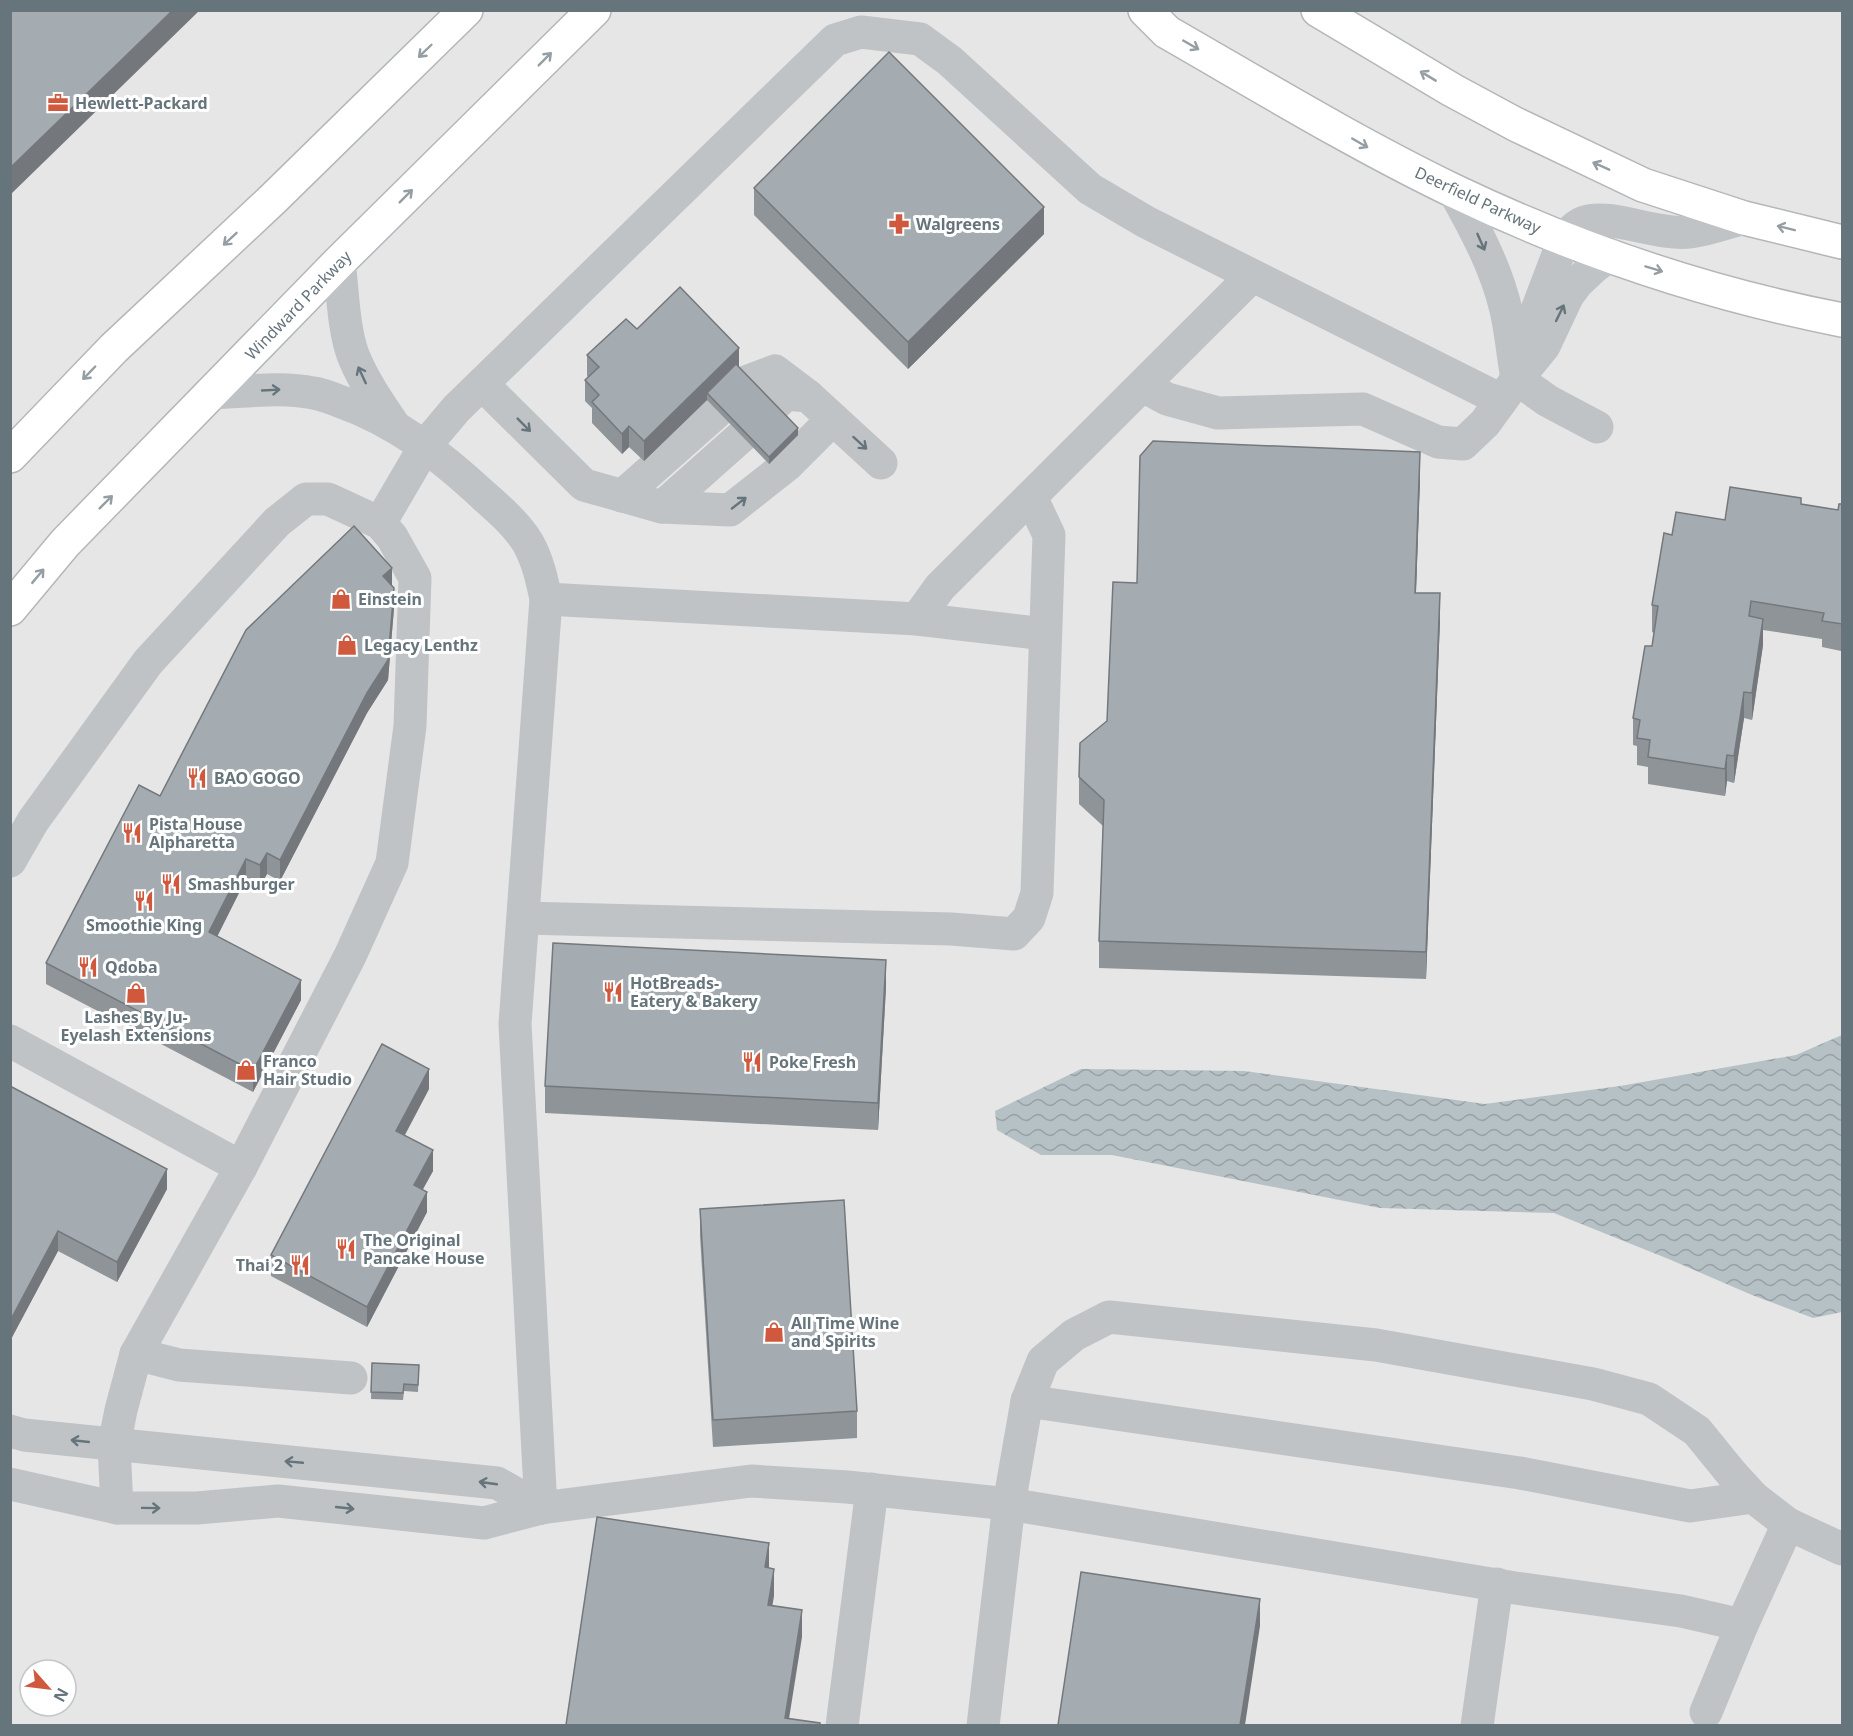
<svg xmlns="http://www.w3.org/2000/svg" width="1853" height="1736" viewBox="0 0 1853 1736" font-family="'Noto Sans',sans-serif">
<style>
.built{fill:#e5e6e5;fill-rule:evenodd}
.water{fill:url(#water-waves)}
.lines{fill:none;stroke-linecap:round;stroke-linejoin:round}
.major-casing{stroke:#b3b7ba;stroke-width:36}
.minor{stroke:#bfc3c6;stroke-width:33}
.major{stroke:#fff;stroke-width:33}
.wall{fill:#8e9498}
.shaded-wall{fill:#74787c}
.building{fill:#a5acb1;stroke:#74787c;stroke-width:1.5}
.oneway{stroke:#949ea3}
.oneway2{stroke:#66747c}
.labels{text-anchor:middle;dominant-baseline:central;stroke-width:6;stroke-linejoin:round;paint-order:stroke}
.poi-label{font-size:16px;font-weight:bold;fill:#66747c;stroke:#fff;text-anchor:start}
.street-label{font-size:16px;fill:#66747c;stroke:#fff}
</style>
<defs>
<pattern id="water-waves" width="16" height="10" patternUnits="userSpaceOnUse" patternTransform="scale(1.5)"><rect width="16" height="10" fill="#b6c1c5"/><path d="M0 5q4-4 8 0t8 0" fill="none" stroke="#98a1a5"/></pattern>
</defs>
<rect width="100%" height="100%" fill="#f7f7f5"/>
<path class="built" d="M11,11H1842V1725L11,1726ZM30,1670H66V1706H30Z"/>
<path class="water" d="M1842,1035V1312L1813,1318L1752,1295L1671,1260L1554,1213L1380,1208L1112,1155H1041L997,1130L995,1111L1081,1069L1244,1071L1485,1104L1620,1086L1796,1055Z"/>
<g class="lines">
<g class="major-casing">
<g id="major">
<path d="M1145,10L1167,32C1261,86 1355,143 1452,190C1575,249 1709,294 1842,320"/>
<path d="M1318,10L1452,90L1515,124L1643,185L1744,218L1842,242"/>
<path d="M10,456L114,348L273,199L466,10"/>
<path d="M10,609L65,543L339,262L594,10"/>
</g>
</g>
<g class="minor">
<path d="M1454,191C1475,229 1496,267 1506,310C1511,332 1513,356 1517,379L1548,401L1597,427"/>
<path d="M339,262C343,292 343,327 353,355C363,380 378,402 393,424"/>
<path d="M1526,339L1564,239C1570,232 1576,225 1585,222C1609,213 1659,236 1690,232C1708,230 1726,223 1744,218"/>
<path d="M482,384L584,485L662,507L742,436L786,394L808,396L881,463"/>
<path d="M1143,386L1167,399L1218,413L1363,409L1438,442L1463,444L1485,423L1517,379L1544,346L1568,295L1577,283L1593,268L1610,255"/>
<path d="M213,393C246,392 281,386 313,393C322,394 331,398 339,401C396,421 441,456 484,496C500,510 517,525 528,543C538,561 542,580 546,599L515,1024L541,1508"/>
<path d="M622,496L718,411L746,382L775,371L808,396"/>
<path d="M662,507L730,510L787,465L833,419"/>
<path d="M380,523L425,446L456,409L835,40L861,32L920,39L950,61L1090,189L1146,222L1501,400"/>
<path d="M546,599L917,619L1045,634"/>
<path d="M917,619L940,587L1252,276"/>
<path d="M10,861L33,821L148,662L277,522L306,499H328L380,523L392,537L415,578L410,726L392,863L350,956L241,1167L136,1354L121,1410L114,1445L117,1508"/>
<path d="M524,918L951,929L1014,934L1029,918L1037,893L1049,535L1031,497"/>
<path d="M10,1041L241,1167"/>
<path d="M136,1354L179,1365L351,1378"/>
<path d="M1027,1401L1520,1473L1690,1506L1753,1497"/>
<path d="M10,1431L24,1435L497,1483L541,1508"/>
<path d="M10,1484L117,1508H197L278,1501L484,1523L541,1508L751,1481L847,1487L1009,1504L1515,1588L1681,1611L1742,1625"/>
<path d="M1706,1712L1742,1625L1788,1524"/>
<path d="M842,1726L872,1489"/>
<path d="M983,1726L1009,1504L1027,1401L1043,1361L1074,1335L1109,1317L1376,1345L1593,1384L1649,1399L1697,1431L1732,1474L1753,1497L1788,1524L1842,1549"/>
<path d="M1477,1726L1497,1584"/>
</g>
<use href="#major" class="major"/>
</g>
<g class="wall">
<path d="M754,188L1044,234L908,369L754,215Z"/>
<path d="M637,329L739,367L798,435L769,464L707,400L644,461L629,447L622,454L592,423V408L585,401V380L588,377L587,376V355Z"/>
<path d="M1420,479L1416,593L1440,620L1426,979L1099,968V941L1103,826L1079,804V777L1107,721L1137,583Z"/>
<path d="M1801,504L1838,510L1842,504V661H1841V651L1822,647V639L1763,630V645L1752,720L1744,718L1734,783L1727,781L1725,796L1648,784V767L1637,765V746L1633,745V718L1652,646L1654,633L1652,632V605L1672,535L1725,520Z"/>
<path d="M392,586L394,608L388,680L367,713L280,881L267,874L260,886L246,879L217,936L301,1000L253,1092L46,984V963Z"/>
<path d="M886,987L878,1130L545,1113V1086Z"/>
<path d="M10,1086L167,1189L117,1282L58,1251L10,1341Z"/>
<path d="M429,1089L405,1135L433,1171L423,1189L427,1212L367,1327L271,1276V1255Z"/>
<path d="M700,1209L857,1411V1438L713,1447L700,1236Z"/>
<path d="M372,1363L419,1365L418,1392L404,1391L403,1400L371,1399Z"/>
</g>
<g class="shaded-wall">
<path d="M173,10H200L10,195V168Z"/>
<path d="M1044,207V234L908,369V342Z"/>
<path d="M739,348V368L707,393V400L644,461V441Z"/>
<path d="M629,426V447L622,454V434Z"/>
<path d="M798,428V435L769,464V457Z"/>
<path d="M1420,452V479L1415,620V593Z"/>
<path d="M392,568V588L383,576Z"/>
<path d="M394,588V608L388,680L367,713L280,881V860Z"/>
<path d="M1440,593V620L1426,979V952Z"/>
<path d="M1763,619V645L1752,720V693Z"/>
<path d="M1744,692V718L1734,783V756Z"/>
<path d="M1727,755V781L1725,796V769Z"/>
<path d="M267,853V874L260,886V865Z"/>
<path d="M246,859V879L209,953V932Z"/>
<path d="M886,960V987L878,1130V1103Z"/>
<path d="M301,980V1000L253,1092V1071Z"/>
<path d="M429,1069V1089L396,1151V1131Z"/>
<path d="M433,1150V1171L414,1205V1185Z"/>
<path d="M167,1169V1189L117,1282V1262Z"/>
<path d="M427,1192V1212L367,1327V1307Z"/>
<path d="M58,1231V1251L10,1341V1321Z"/>
<path d="M769,1543V1570L765,1567Z"/>
<path d="M774,1569V1596L768,1632V1605Z"/>
<path d="M1260,1599V1626L1245,1725H1240Z"/>
<path d="M802,1610V1637L788,1725L785,1718Z"/>
</g>
<g class="building">
<path d="M10,10H173L10,168Z"/>
<path d="M889,52L1044,207L908,342L754,188Z"/>
<path d="M680,287L739,348L644,441L629,426L622,434L592,402L599,395L585,380L599,367L587,355L626,319L637,329Z"/>
<path d="M736,364L798,428L769,457L707,393Z"/>
<path d="M1153,441L1420,452L1415,593H1440L1426,952L1099,941L1104,800L1079,777L1080,743L1107,721L1113,582L1137,583L1140,456Z"/>
<path d="M1730,487L1801,498V504L1838,510L1839,504H1842V624L1822,621L1824,613L1751,601L1749,616L1763,619L1752,693L1744,692L1734,756L1727,755L1725,769L1648,757L1650,740L1637,738L1640,720L1633,718L1645,646H1652L1658,606L1652,605L1664,533L1672,535L1676,512L1725,520Z"/>
<path d="M354,526L392,568L383,576L394,588L388,660L367,693L280,860L267,853L260,865L246,859L209,932L301,980L253,1071L46,963L139,785L160,796L246,630Z"/>
<path d="M553,943L886,960L878,1103L545,1086Z"/>
<path d="M382,1044L429,1069L396,1131L433,1150L414,1185L427,1192L367,1307L271,1255Z"/>
<path d="M10,1086L167,1169L117,1262L58,1231L10,1321Z"/>
<path d="M844,1200L857,1411L713,1420L700,1209Z"/>
<path d="M372,1363L419,1365L418,1385L404,1384L403,1393L371,1392Z"/>
<path d="M597,1517L769,1543L765,1567L774,1569L768,1605L802,1610L785,1718L820,1723V1725H566Z"/>
<path d="M1081,1572L1260,1599L1240,1725H1058Z"/>
</g>
<defs><path id="oneway-shaft" d="M-6 0H5M1.5-3L5.5 0L1.5 3" fill="none" stroke-width="1.6" stroke-linecap="round" stroke-linejoin="round" transform="scale(1.5)"/></defs>
<g class="oneway">
<use href="#oneway-shaft" transform="translate(1191 45) rotate(30)"/>
<use href="#oneway-shaft" transform="translate(425 51) rotate(136)"/>
<use href="#oneway-shaft" transform="translate(545 59) rotate(-45)"/>
<use href="#oneway-shaft" transform="translate(1428 76) rotate(-149)"/>
<use href="#oneway-shaft" transform="translate(1360 143) rotate(30)"/>
<use href="#oneway-shaft" transform="translate(1601 166) rotate(-156)"/>
<use href="#oneway-shaft" transform="translate(406 196) rotate(-45)"/>
<use href="#oneway-shaft" transform="translate(1786 228) rotate(-166)"/>
<use href="#oneway-shaft" transform="translate(230 239) rotate(137)"/>
<use href="#oneway-shaft" transform="translate(1654 269) rotate(17)"/>
<use href="#oneway-shaft" transform="translate(89 373) rotate(134)"/>
<use href="#oneway-shaft" transform="translate(106 502) rotate(-45)"/>
<use href="#oneway-shaft" transform="translate(38 576) rotate(-50)"/>
</g>
<g class="oneway2">
<use href="#oneway-shaft" transform="translate(1481 242) rotate(66)"/>
<use href="#oneway-shaft" transform="translate(1560 313) rotate(-64)"/>
<use href="#oneway-shaft" transform="translate(362 375) rotate(-115)"/>
<use href="#oneway-shaft" transform="translate(271 390) rotate(-3)"/>
<use href="#oneway-shaft" transform="translate(524 425) rotate(45)"/>
<use href="#oneway-shaft" transform="translate(860 443) rotate(42)"/>
<use href="#oneway-shaft" transform="translate(739 503) rotate(-38)"/>
<use href="#oneway-shaft" transform="translate(80 1441) rotate(-174)"/>
<use href="#oneway-shaft" transform="translate(294 1462) rotate(-175)"/>
<use href="#oneway-shaft" transform="translate(488 1483) rotate(-172)"/>
<use href="#oneway-shaft" transform="translate(151 1508) rotate(1)"/>
<use href="#oneway-shaft" transform="translate(345 1508) rotate(6)"/>
</g>
<defs>
<g id="office-bare" transform="scale(1.62)"><path d="M-6-3h4V-5.5h4V-3h4V5H-6ZM-1-4.5V-3h2v-1.5ZM-6 0V1H6V0Z" fill="#d0583c" stroke="#fff" stroke-width="2.5" paint-order="stroke"/></g>
<g id="pharmacy-bare" transform="scale(1.62)"><path d="M-2-6h4v4h4v4h-4v4h-4v-4h-4v-4h4Z" fill="#d0583c" stroke="#fff" stroke-width="2.5" paint-order="stroke"/></g>
<g id="shop-bare" transform="scale(1.62)"><path d="M-5-2.5h2.3a2.7 3.5 0 0 1 5.4 0H5L5.5 6h-11ZM-1.5-2.5h3a1.5 2.3 0 0 0-3 0Z" fill="#d0583c" stroke="#fff" stroke-width="2.5" paint-order="stroke"/></g>
<g id="restaurant-bare" transform="scale(1.62)"><path d="M-5-6h1v4h1v-4h1v4h1v-4h1v5L-1.5 .5V6h-2V.5L-5-1ZM5-6V6H3V1.5H1.5Q1.5-4 5-6Z" fill="#d0583c" stroke="#fff" stroke-width="2.5" paint-order="stroke"/></g>
</defs>
<g fill-rule="evenodd">
<use href="#office-bare" x="58" y="103"/>
<use href="#pharmacy-bare" x="899" y="224"/>
<use href="#shop-bare" x="341" y="599"/>
<use href="#shop-bare" x="347" y="645"/>
<use href="#restaurant-bare" x="197" y="778"/>
<use href="#restaurant-bare" x="132" y="833"/>
<use href="#restaurant-bare" x="171" y="884"/>
<use href="#restaurant-bare" x="144" y="901"/>
<use href="#restaurant-bare" x="88" y="967"/>
<use href="#restaurant-bare" x="613" y="992"/>
<use href="#shop-bare" x="136" y="993"/>
<use href="#restaurant-bare" x="752" y="1062"/>
<use href="#shop-bare" x="246" y="1070"/>
<use href="#restaurant-bare" x="346" y="1249"/>
<use href="#restaurant-bare" x="300" y="1265"/>
<use href="#shop-bare" x="774" y="1332"/>
</g>
<g class="labels">
<g class="poi-label">
<text x="75" y="103">Hewlett-Packard</text>
<text x="916" y="224">Walgreens</text>
<text x="358" y="599">Einstein</text>
<text x="364" y="645">Legacy Lenthz</text>
<text x="214" y="778">BAO GOGO</text>
<text x="149" y="824">Pista House<tspan x="149" dy="18">Alpharetta</tspan></text>
<text x="188" y="884">Smashburger</text>
<text x="144" y="925" text-anchor="middle">Smoothie King</text>
<text x="105" y="967">Qdoba</text>
<text x="630" y="983">HotBreads-<tspan x="630" dy="18">Eatery &amp; Bakery</tspan></text>
<text x="136" y="1017" text-anchor="middle">Lashes By Ju-<tspan x="136" dy="18">Eyelash Extensions</tspan></text>
<text x="263" y="1061">Franco<tspan x="263" dy="18">Hair Studio</tspan></text>
<text x="769" y="1062">Poke Fresh</text>
<text x="363" y="1240">The Original<tspan x="363" dy="18">Pancake House</tspan></text>
<text x="283" y="1265" text-anchor="end">Thai 2</text>
<text x="791" y="1323">All Time Wine<tspan x="791" dy="18">and Spirits</tspan></text>
</g>
<g class="street-label">
<text transform="translate(1478 200) rotate(25)">Deerfield Parkway</text>
<text transform="translate(298 305) rotate(-46)">Windward Parkway</text>
</g>
</g>
<rect width="1853" height="1736" fill="none" stroke="#66747c" stroke-width="24"/>
<g transform="translate(48 1688) rotate(118)"><circle r="28" fill="#ffffff" stroke="#c2c7cb" stroke-width="1.5"/>
<path d="M0-4.5L10 22L0 15L-10 22Z" fill="#d0583c"/>
<text y="-9" font-size="16" font-weight="bold" text-anchor="middle" fill="#66747c">N</text>
</g>
</svg>
